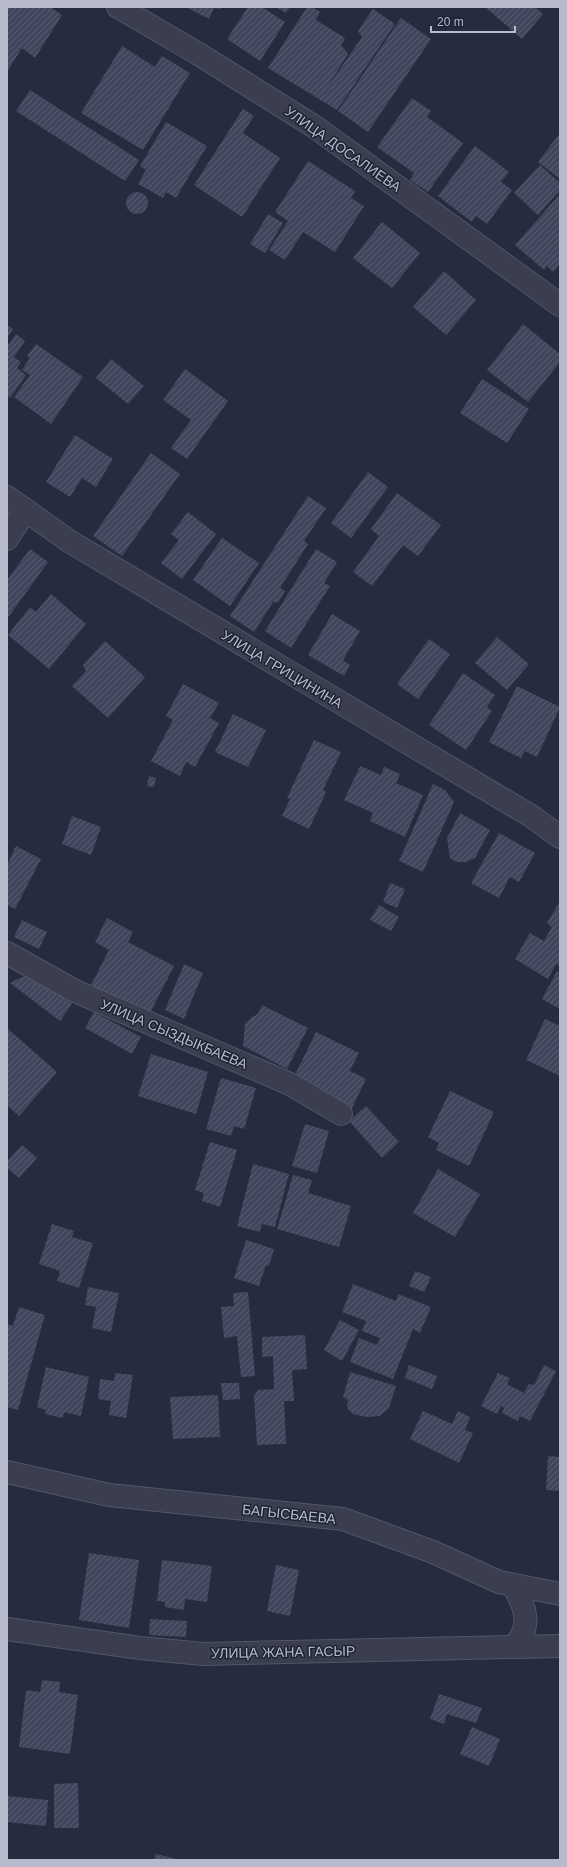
<svg xmlns="http://www.w3.org/2000/svg" width="567" height="1867" viewBox="0 0 567 1867" font-family="Helvetica,sans-serif">
<style>
.building{fill:url(#building-hatch)}
.lines{fill:none;stroke-linecap:round;stroke-linejoin:round}
.minor-casing{stroke:#525667;stroke-width:24}
.minor{stroke:#3a3e4f;stroke-width:22}
.labels{text-anchor:middle;dominant-baseline:central;stroke-width:3;stroke-linejoin:round;paint-order:stroke}
.street-label{font-size:14px;fill:#b6baca;stroke:#1e2334}
</style>
<defs>
<pattern id="building-hatch" width="6" height="6" patternUnits="userSpaceOnUse"><rect width="6" height="6" fill="#40465c"/><path d="M-1 1l2-2M0 6l6-6M5 7l2-2" fill="none" stroke="#595f72"/></pattern>
</defs>
<rect width="100%" height="100%" fill="#262b3f"/>
<g class="building">
<path d="M7,7H50L62,15L35,58L22,48L7,72Z"/>
<path d="M186,7H221L220,9L214,8L209,19Z"/>
<path d="M248,7H262L285,22L260,61L227,39Z"/>
<path d="M276,7H290L286,13Z"/>
<path d="M307,7H312L320,12L316,20L345,38L341,45L348,54L325,91L362,37L358,31L373,9L395,24L337,110L268,68Z"/>
<path d="M485,7H535L543,14L522,39Z"/>
<path d="M401,18L431,39L368,132L338,111Z"/>
<path d="M122,46L155,67L162,56L190,73L143,150L81,113Z"/>
<path d="M30,90L139,160L125,181L16,111Z"/>
<path d="M412,98L431,111L427,117L463,143L428,192L410,180L414,173L377,147Z"/>
<path d="M243,109L254,116L243,133L280,158L242,217L194,185Z"/>
<path d="M166,122L207,146L176,198L166,192L163,198L138,184L146,170L140,166Z"/>
<path d="M560,133V179L538,162Z"/>
<path d="M475,146L509,172L501,182L512,190L487,224L476,216L472,222L438,196Z"/>
<path d="M308,161L355,191L351,198L364,206L335,252L303,232L285,260L269,250L288,221L275,212Z"/>
<path d="M540,165L560,183V190L538,215L514,193Z"/>
<circle cx="137" cy="203" r="11"/>
<path d="M560,194V264L553,272L547,266L544,270L515,245Z"/>
<path d="M268,214L283,223L265,253L250,244Z"/>
<path d="M382,222L420,253L392,288L353,258Z"/>
<path d="M444,271L476,300L446,335L413,307Z"/>
<path d="M523,324L560,354V362L528,402L487,370Z"/>
<path d="M7,325L13,329L7,338Z"/>
<path d="M16,334L25,341L14,357L21,362L17,368L26,375L10,398L7,395V347Z"/>
<path d="M36,344L83,377L51,424L14,397L30,375L22,370L30,358L27,356Z"/>
<path d="M111,359L144,386L128,404L96,378Z"/>
<path d="M185,369L228,401L187,459L171,448L191,420L163,400Z"/>
<path d="M482,379L529,409L507,443L460,413Z"/>
<path d="M75,435L113,459L96,487L82,478L70,497L46,482Z"/>
<path d="M151,453L180,474L122,556L93,536Z"/>
<path d="M368,472L388,487L351,538L331,523Z"/>
<path d="M397,493L441,525L418,556L403,545L372,586L353,572L379,536L371,529Z"/>
<path d="M308,496L326,508L304,541L308,544L280,588L285,591L278,603L273,602L254,632L230,616Z"/>
<path d="M188,512L216,534L182,579L161,563L179,540L171,534Z"/>
<path d="M222,538L259,563L230,606L193,580Z"/>
<path d="M30,549L48,562L7,619V580Z"/>
<path d="M316,549L337,562L324,583L330,586L291,648L265,631Z"/>
<path d="M51,594L86,624L49,669L8,635L30,607L36,612Z"/>
<path d="M332,614L360,631L343,660L350,665L344,676L308,655Z"/>
<path d="M497,637L529,664L507,690L475,663Z"/>
<path d="M429,639L450,654L418,699L397,684Z"/>
<path d="M105,641L145,677L108,718L72,686L86,671L83,665Z"/>
<path d="M463,673L495,695L487,707L492,711L466,750L429,725Z"/>
<path d="M183,684L219,703L210,718L219,723L195,767L186,762L180,776L151,761L173,720L166,716Z"/>
<path d="M517,686L560,707L537,757L525,751L521,758L489,742Z"/>
<path d="M233,714L266,730L248,767L215,752Z"/>
<path d="M314,740L341,752L323,790L326,792L309,829L282,816L290,799L287,798Z"/>
<path d="M360,766L381,775L384,767L400,774L396,783L423,795L405,837L370,821L373,813L344,800Z"/>
<path d="M149,776L156,778L154,787L147,786Z"/>
<path d="M433,784L445,790L454,802L423,872L399,861Z"/>
<path d="M460,813L490,830L475,858L466,862H456L450,858L447,838Z"/>
<path d="M72,816L101,827L91,855L62,844Z"/>
<path d="M499,833L535,853L519,882L510,877L499,898L471,883Z"/>
<path d="M16,846L41,859L15,909L7,905V865Z"/>
<path d="M390,883L405,889L397,908L383,902Z"/>
<path d="M560,901V966L556,964L548,979L515,959L530,933L544,941L552,927L547,923Z"/>
<path d="M379,905L399,917L391,931L370,920Z"/>
<path d="M107,918L133,932L128,942L174,966L149,1015L91,985L109,950L95,942Z"/>
<path d="M22,920L47,932L39,949L14,937Z"/>
<path d="M184,964L203,973L184,1019L165,1010Z"/>
<path d="M557,971L560,973V1009L542,999Z"/>
<path d="M26,975L35,976L72,1004L60,1021L10,983Z"/>
<path d="M262,1005L308,1028L287,1069L243,1046L245,1024L252,1017L258,1014Z"/>
<path d="M94,1012L141,1037L132,1054L85,1028Z"/>
<path d="M545,1019L560,1026V1076L526,1060Z"/>
<path d="M7,1028L57,1072L19,1116L7,1105Z"/>
<path d="M316,1032L359,1053L350,1071L366,1079L351,1110L292,1081Z"/>
<path d="M151,1054L208,1072L196,1114L138,1096Z"/>
<path d="M221,1078L256,1088L244,1129L234,1126L231,1136L206,1129Z"/>
<path d="M450,1091L494,1112L469,1166L436,1150L439,1143L428,1137Z"/>
<path d="M366,1106L399,1142L382,1158L349,1121Z"/>
<path d="M305,1124L329,1131L317,1173L292,1166Z"/>
<path d="M210,1142L237,1150L220,1207L202,1201L204,1193L195,1190Z"/>
<path d="M22,1145L37,1158L19,1178L7,1168V1161Z"/>
<path d="M253,1164L289,1174L275,1227L262,1224L260,1232L237,1226Z"/>
<path d="M438,1169L480,1194L455,1237L413,1213Z"/>
<path d="M293,1175L312,1180L308,1193L351,1206L339,1247L277,1229Z"/>
<path d="M52,1224L74,1231L72,1237L93,1243L79,1288L57,1281L60,1271L39,1264Z"/>
<path d="M246,1240L274,1249L269,1266L266,1265L259,1286L234,1278Z"/>
<path d="M415,1271L431,1277L424,1292L409,1286Z"/>
<path d="M353,1284L396,1301L398,1294L431,1307L420,1333L413,1329L393,1379L350,1362L359,1338L377,1345L380,1338L362,1331L366,1321L342,1312Z"/>
<path d="M88,1287L119,1293L111,1332L92,1328L96,1307L85,1305Z"/>
<path d="M248,1292L255,1376L241,1377L237,1336L224,1338L221,1307L234,1306L233,1293Z"/>
<path d="M19,1307L45,1315L18,1410L7,1407V1324L13,1326Z"/>
<path d="M340,1320L359,1330L342,1361L324,1350Z"/>
<path d="M305,1335L307,1369L292,1370L294,1401H284L286,1444L257,1445L254,1396L258,1390L274,1389L273,1356L262,1357V1337Z"/>
<path d="M409,1365L437,1376L432,1389L405,1378Z"/>
<path d="M544,1365L556,1371L530,1421L520,1416L518,1421L502,1413L504,1408L501,1406L497,1414L481,1406L498,1373L510,1378L507,1384L524,1393L529,1384L534,1385Z"/>
<path d="M46,1367L89,1377L81,1416L64,1412L63,1418L45,1414L46,1410L37,1407Z"/>
<path d="M350,1372L396,1386L389,1408L380,1416L367,1417L353,1414L347,1408L348,1400L343,1397Z"/>
<path d="M115,1373L133,1375L126,1418L109,1415L111,1401L98,1399L100,1379L114,1381Z"/>
<path d="M221,1383H239L240,1399L223,1400Z"/>
<path d="M218,1395L220,1437L173,1439L170,1397Z"/>
<path d="M423,1411L452,1424L458,1411L470,1417L465,1430L473,1433L459,1463L410,1439Z"/>
<path d="M548,1456L560,1457V1491L546,1490Z"/>
<path d="M89,1553L139,1560L129,1628L79,1620Z"/>
<path d="M162,1560L212,1566L207,1602L185,1599L184,1610L165,1607V1602L157,1601Z"/>
<path d="M276,1565L299,1570L290,1616L267,1611Z"/>
<path d="M150,1619L187,1621L186,1637L149,1635Z"/>
<path d="M42,1680L60,1682L59,1692L78,1695L70,1754L19,1747L26,1690L40,1692Z"/>
<path d="M439,1694L482,1708L476,1723L447,1714L444,1724L430,1719Z"/>
<path d="M472,1727L500,1739L489,1766L460,1754Z"/>
<path d="M78,1783L79,1828H54V1784Z"/>
<path d="M7,1796L48,1800L46,1826L7,1822Z"/>
<path d="M156,1854L177,1859V1860H154Z"/>
</g>
<g class="lines">
<g class="minor-casing">
<g id="minor">
<path d="M118,7L197,53L315,127L560,305"/>
<path d="M7,497L69,541L531,816L560,837"/>
<path d="M7,539L26,510"/>
<path d="M7,953L75,991L290,1084L341,1114"/>
<path d="M7,1472L109,1495L343,1519L433,1552L499,1582L560,1594"/>
<path d="M513,1585C525,1606 533,1626 514,1646"/>
<path d="M7,1629L140,1648L203,1654L560,1646"/>
</g>
</g>
<use href="#minor" class="minor"/>
</g>
<g class="labels">
<g class="street-label">
<text transform="translate(343 149) rotate(35)">УЛИЦА ДОСАЛИЕВА</text>
<text transform="translate(282 669) rotate(31)">УЛИЦА ГРИЦИНИНА</text>
<text transform="translate(174 1034) rotate(23)">УЛИЦА СЫЗДЫКБАЕВА</text>
<text transform="translate(289 1514) rotate(6)">БАГЫСБАЕВА</text>
<text transform="translate(283 1652) rotate(-1)">УЛИЦА ЖАНА ГАСЫР</text>
</g>
</g>
<rect width="567" height="1867" fill="none" stroke="#b6baca" stroke-width="16"/>
<path d="M431 26v6h84v-6" fill="none" stroke="#b6baca" stroke-width="2"/>
<text x="437" y="26" font-size="12" fill="#b6baca" stroke="#1e2334" stroke-width="3" paint-order="stroke">20 m</text>
</svg>
